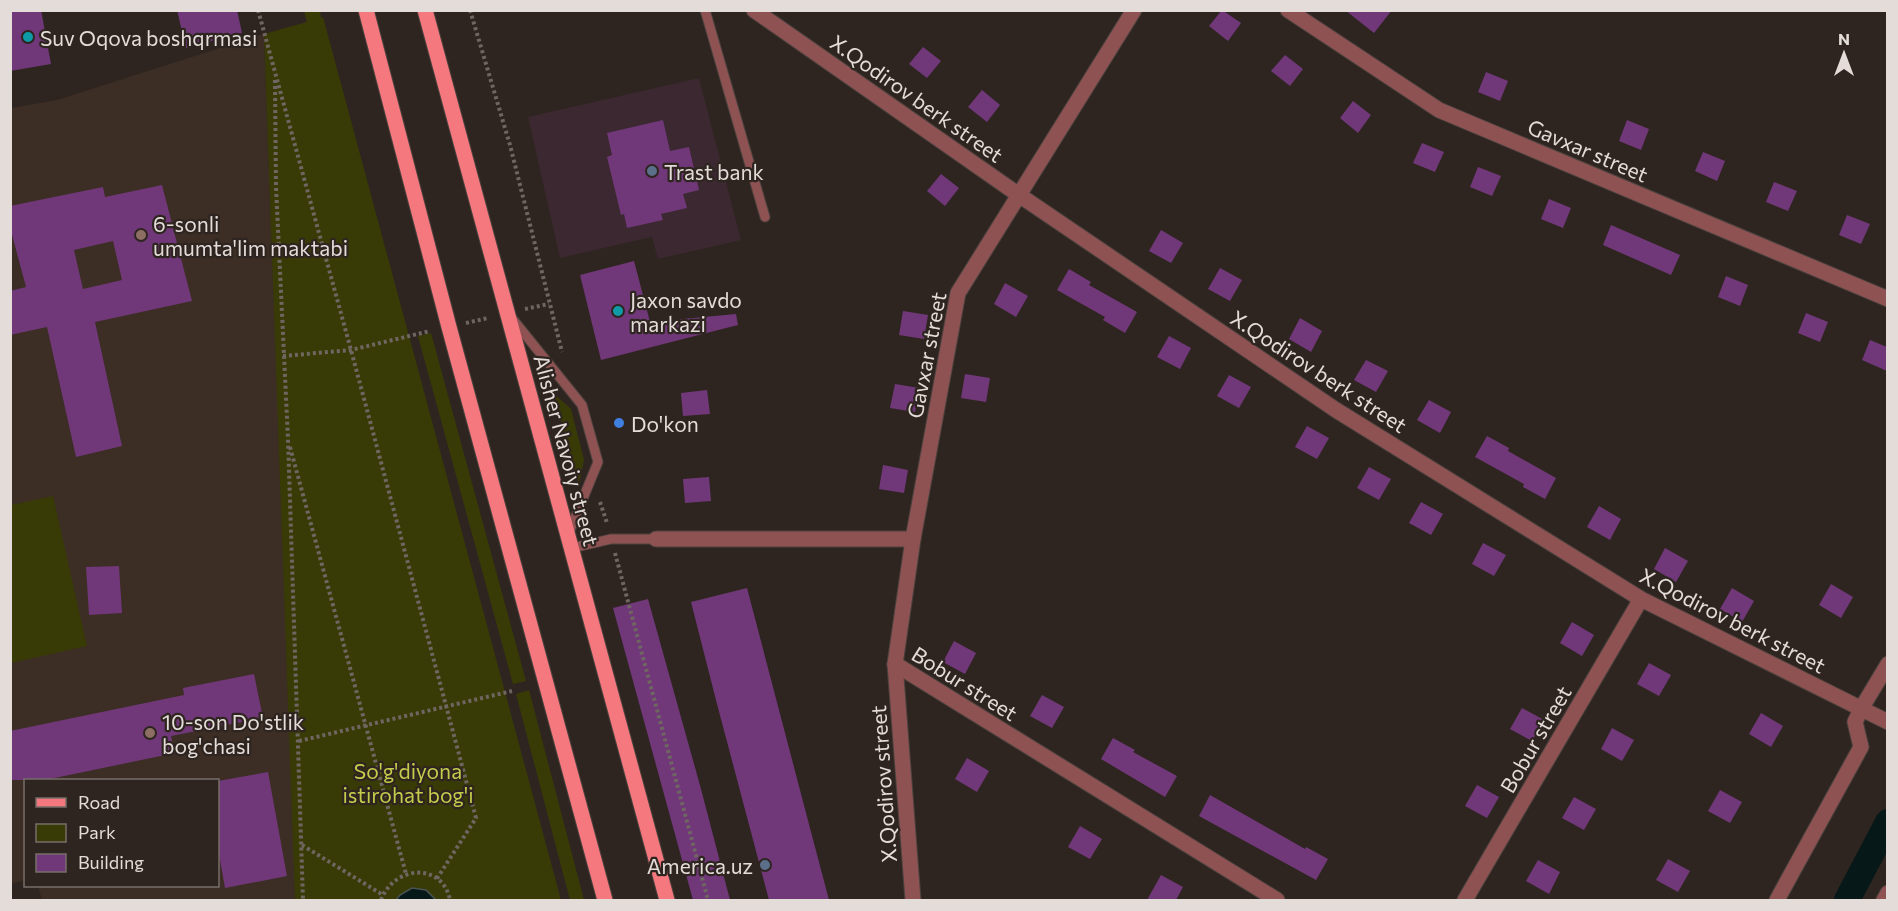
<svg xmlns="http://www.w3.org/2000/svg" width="1898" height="911" viewBox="0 0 1898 911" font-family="Commissioner,sans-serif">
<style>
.commercial{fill:#3b2830}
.built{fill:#3c2d25}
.green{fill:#393b06}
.water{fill:#061818;stroke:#485352;stroke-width:1.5}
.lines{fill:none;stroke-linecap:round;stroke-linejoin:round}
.canal{stroke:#061818;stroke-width:26}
.building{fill:#703879;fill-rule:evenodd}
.service-casing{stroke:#4c423e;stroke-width:11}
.minor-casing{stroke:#4c423e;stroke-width:17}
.primary-casing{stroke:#4c423e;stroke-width:17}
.path{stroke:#6f6662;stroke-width:4;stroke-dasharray:3 3;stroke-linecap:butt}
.service{stroke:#8e5253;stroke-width:9}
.minor{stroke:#8e5253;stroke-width:15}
.primary{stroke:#f5787e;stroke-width:15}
.culture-dot{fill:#0f9aa8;stroke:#2f2520;stroke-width:2}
.service-dot{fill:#5c6f8a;stroke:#2f2520;stroke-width:2}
.education-dot{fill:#8d6e63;stroke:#2f2520;stroke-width:2}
.shop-dot{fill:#3f7fe0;stroke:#2f2520;stroke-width:2}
.labels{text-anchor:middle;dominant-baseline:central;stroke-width:4.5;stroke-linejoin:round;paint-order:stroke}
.poi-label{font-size:21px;fill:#e3dcd9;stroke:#2f2520;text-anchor:start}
.street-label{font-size:21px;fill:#e3dcd9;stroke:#2f2520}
.park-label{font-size:21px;fill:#c5cb4a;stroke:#2f2520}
</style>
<rect width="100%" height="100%" fill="#2f2520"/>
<path class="commercial" d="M699,78L741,240L658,259L652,237L560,258L528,117Z"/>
<path class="built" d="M264,34L296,900H42L38,886H218V780H26L25,880L11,884V108L57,100Z"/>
<g class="green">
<path d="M304,11H320L321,18L323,17L561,900H295L264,34L307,22Z"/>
<path d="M431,333L526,681L513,684L418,336Z"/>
<path d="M553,393L571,409L584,460L579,484Z"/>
<path d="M53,496L87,646L11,663V505Z"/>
<path d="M529,690L584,900H570L516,694Z"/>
</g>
<path class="water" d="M412,888L426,890L436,900H396L400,895Z"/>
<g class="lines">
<path class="canal" d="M1847,900L1888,822"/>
</g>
<g class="building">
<path d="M10,10H41L51,64L10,71Z"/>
<path d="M177,10H237L242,33L186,48Z"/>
<path d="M1222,10L1241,23L1228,41L1209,26Z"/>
<path d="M1345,10H1392L1374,33Z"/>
<path d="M923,47L941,61L927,78L909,64Z"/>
<path d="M1285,55L1303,69L1290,86L1271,71Z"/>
<path d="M1486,72L1508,81L1500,101L1478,92Z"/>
<path d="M982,90L1000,105L987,122L968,107Z"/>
<path d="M1353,101L1371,115L1358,133L1340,118Z"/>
<path d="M663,120L670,151L689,147L699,190L683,194L687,208L661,214L663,220L627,228L624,214L621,215L607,157L612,155L607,133Z"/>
<path d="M1627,120L1649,129L1641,150L1619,141Z"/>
<path d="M1422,143L1444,152L1435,172L1413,163Z"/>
<path d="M1703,152L1725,161L1717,181L1695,171Z"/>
<path d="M1478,167L1501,176L1492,196L1470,187Z"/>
<path d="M941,174L959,188L945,206L927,191Z"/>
<path d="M1774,182L1797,191L1788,211L1766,202Z"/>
<path d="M162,185L192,301L95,322L122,446L76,457L47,327L10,335V291L26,287L10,227V206L103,187L105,197ZM113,241L122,280L83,289L74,250Z"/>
<path d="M1549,199L1571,208L1563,228L1541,219Z"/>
<path d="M1847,215L1870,224L1861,244L1839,235Z"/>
<path d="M1611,225L1680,255L1671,275L1603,245Z"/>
<path d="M1161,230L1183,243L1171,263L1149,251Z"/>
<path d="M634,261L650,322L736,314L738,325L601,360L580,275Z"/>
<path d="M1220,268L1242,280L1230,301L1208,289Z"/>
<path d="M1069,269L1091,282L1089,285L1137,312L1125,333L1103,320L1105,317L1057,290Z"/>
<path d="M1726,276L1748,285L1740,306L1718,297Z"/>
<path d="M1005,283L1028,296L1016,317L994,304Z"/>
<path d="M903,311L928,315L924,339L899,335Z"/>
<path d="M1806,313L1828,322L1820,342L1798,333Z"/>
<path d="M1300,318L1322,331L1311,352L1289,339Z"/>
<path d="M1169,336L1191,348L1180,369L1157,357Z"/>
<path d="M1870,340L1887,347V371L1862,360Z"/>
<path d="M1366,360L1388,371L1376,392L1354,380Z"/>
<path d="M965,374L990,378L986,402L961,398Z"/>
<path d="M1229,375L1251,387L1239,408L1217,396Z"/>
<path d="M895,384L919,388L915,412L890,408Z"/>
<path d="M707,390L710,414L683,416L681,393Z"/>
<path d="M1429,400L1451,412L1440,433L1417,420Z"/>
<path d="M1307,426L1329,438L1317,459L1295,447Z"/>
<path d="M1487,436L1509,448L1508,451L1556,478L1545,499L1523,487L1524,484L1475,457Z"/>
<path d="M883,465L908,470L904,493L879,489Z"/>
<path d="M1369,467L1391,479L1379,500L1357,488Z"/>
<path d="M709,477L711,501L685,503L683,479Z"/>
<path d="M1421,502L1443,514L1431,535L1409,523Z"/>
<path d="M1599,506L1621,519L1610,540L1587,527Z"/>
<path d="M1483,543L1506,555L1494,576L1472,564Z"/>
<path d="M1665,548L1688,561L1676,582L1654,569Z"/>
<path d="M119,566L122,613L89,615L86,567Z"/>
<path d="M1831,584L1853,597L1841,618L1819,605Z"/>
<path d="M747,588L811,832L829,900H769L717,704L691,602Z"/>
<path d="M1732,588L1754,601L1742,622L1720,609Z"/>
<path d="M648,599L701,789L730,900H693L613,608Z"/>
<path d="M1572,622L1594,635L1582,656L1560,643Z"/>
<path d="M954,641L976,653L965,674L943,662Z"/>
<path d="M1649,663L1671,675L1659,696L1637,684Z"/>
<path d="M254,674L263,718L171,736L175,753L45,780H10V731L184,695L183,688Z"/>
<path d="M1042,695L1064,707L1052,728L1030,716Z"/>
<path d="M1522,708L1544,720L1532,741L1510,729Z"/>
<path d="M1761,713L1783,726L1771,747L1749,734Z"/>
<path d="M1612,728L1634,740L1622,761L1601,749Z"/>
<path d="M1113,738L1135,750L1133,752L1177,776L1165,797L1101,759Z"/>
<path d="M967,758L989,771L977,792L955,779Z"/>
<path d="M268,772L287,876L225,888L218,849V781Z"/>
<path d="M1477,785L1499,797L1487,818L1465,806Z"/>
<path d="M1720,790L1742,802L1730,823L1708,811Z"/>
<path d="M1210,795L1305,849L1306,847L1328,859L1316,880L1199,816Z"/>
<path d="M1574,797L1596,809L1584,830L1562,818Z"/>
<path d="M1080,826L1102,839L1090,859L1068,847Z"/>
<path d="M1668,859L1690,871L1678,892L1656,880Z"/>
<path d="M1538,860L1560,872L1549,894L1526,881Z"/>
<path d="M1161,875L1183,887L1176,900H1147Z"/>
</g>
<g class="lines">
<g class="service-casing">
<g id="service">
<path d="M705,10L765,217"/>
<path d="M511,317L582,405L598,462L568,535"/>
<path d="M572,548L611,539H656"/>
</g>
</g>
<g class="minor-casing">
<g id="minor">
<path d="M754,10L1019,195L1336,410L1641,599L1888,722"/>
<path d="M1288,10L1439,110L1888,299"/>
<path d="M656,539H913L895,664L1277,900"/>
<path d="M913,539L958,293L1134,10"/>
<path d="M895,664L913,900"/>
<path d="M1465,900L1641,599"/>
<path d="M1777,900L1861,747L1855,722L1861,709L1888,664"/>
<path d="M1884,900L1888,893"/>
</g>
</g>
<g class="primary-casing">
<g id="primary">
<path d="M366,10L449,327L605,900"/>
<path d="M425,10L667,900"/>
</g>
</g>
<g class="path">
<path d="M258,10L351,350L476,818L436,880"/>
<path d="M470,10L510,145L562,352"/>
<path d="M275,80L276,187L288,439L303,900"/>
<path d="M525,309L549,304"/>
<path d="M466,323L488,318"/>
<path d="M283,356L351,350L430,331"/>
<path d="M290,447L406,874"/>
<path d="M600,502L607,523"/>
<path d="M615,553L708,900"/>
<path d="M299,741L512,691"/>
<path d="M302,845L383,895"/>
<path d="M381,900C395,864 443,863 450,900"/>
</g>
<use href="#service" class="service"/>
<use href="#minor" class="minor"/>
<use href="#primary" class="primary"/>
</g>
<g class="culture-dot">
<circle cx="28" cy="37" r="6"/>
<circle cx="618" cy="311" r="6"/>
</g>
<g class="service-dot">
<circle cx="652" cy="171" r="6"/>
<circle cx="765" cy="865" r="6"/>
</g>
<g class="education-dot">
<circle cx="141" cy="235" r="6"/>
<circle cx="150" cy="733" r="6"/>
</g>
<circle class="shop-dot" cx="619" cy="423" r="6"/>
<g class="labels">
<g class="poi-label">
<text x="40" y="37">Suv Oqova boshqrmasi</text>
<text x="664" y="171">Trast bank</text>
<text x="153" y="223">6-sonli<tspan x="153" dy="24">umumta'lim maktabi</tspan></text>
<text x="630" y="299">Jaxon savdo<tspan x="630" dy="24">markazi</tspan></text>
<text x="631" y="423">Do'kon</text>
<text x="162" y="721">10-son Do'stlik<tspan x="162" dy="24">bog'chasi</tspan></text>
<text x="753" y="865" text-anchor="end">America.uz</text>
</g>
<g class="street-label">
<text transform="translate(917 98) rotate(35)">X.Qodirov berk street</text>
<text transform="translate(1588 150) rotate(23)">Gavxar street</text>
<text transform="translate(926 355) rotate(-79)">Gavxar street</text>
<text transform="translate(1319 371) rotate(33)">X.Qodirov berk street</text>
<text transform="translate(567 450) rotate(75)">Alisher Navoiy street</text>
<text transform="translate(1733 620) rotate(27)">X.Qodirov berk street</text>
<text transform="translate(965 683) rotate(32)">Bobur street</text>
<text transform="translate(1535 739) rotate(-60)">Bobur street</text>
<text transform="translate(883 784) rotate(-94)">X.Qodirov street</text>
</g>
<g class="park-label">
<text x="408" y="770">So'g'diyona<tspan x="408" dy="24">istirohat bog'i</tspan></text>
</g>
</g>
<rect width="1898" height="911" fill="none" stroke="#e3dcd9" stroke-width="24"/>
<rect x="24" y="779" width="195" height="108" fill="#2f2520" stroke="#776e6a" stroke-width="1.5"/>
<rect x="36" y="798" width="30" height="9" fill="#f5787e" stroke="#776e6a" stroke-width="1.5"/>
<text x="78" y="809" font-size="18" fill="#e3dcd9">Road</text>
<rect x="36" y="824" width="30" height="18" fill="#393b06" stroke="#776e6a" stroke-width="1.5"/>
<text x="78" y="839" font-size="18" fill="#e3dcd9">Park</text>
<rect x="36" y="854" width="30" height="18" fill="#703879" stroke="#776e6a" stroke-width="1.5"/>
<text x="78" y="869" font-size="18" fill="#e3dcd9">Building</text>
<g transform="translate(1844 54)" stroke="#2f2520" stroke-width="4.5" paint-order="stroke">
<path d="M0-4.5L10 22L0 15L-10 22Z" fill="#e3dcd9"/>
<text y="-9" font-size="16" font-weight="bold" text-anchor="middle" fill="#e3dcd9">N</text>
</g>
</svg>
